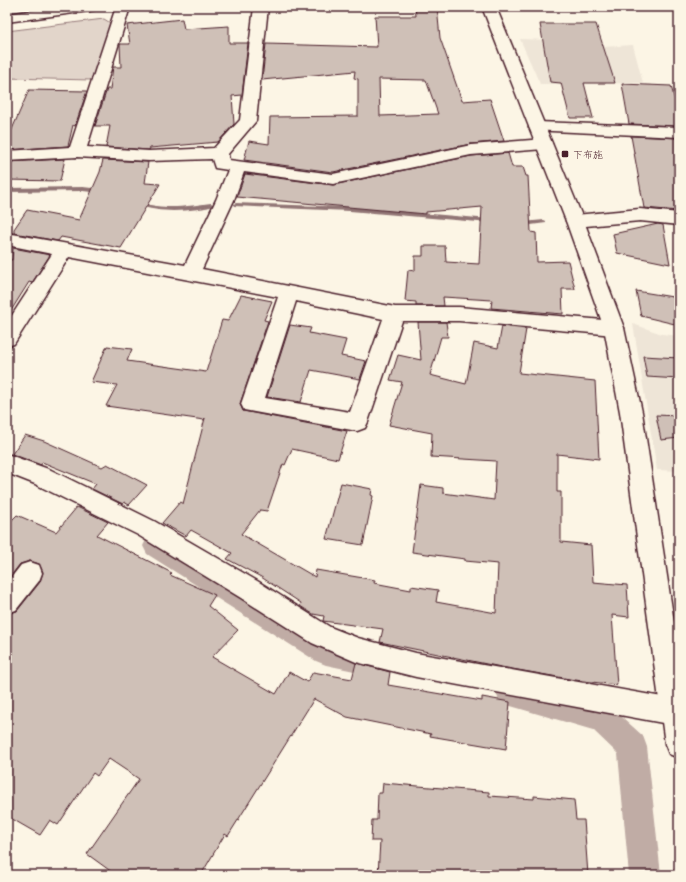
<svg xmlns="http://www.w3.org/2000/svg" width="686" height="882" viewBox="0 0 686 882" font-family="Delius,'Klee One',sans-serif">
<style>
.built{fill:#eee5d7}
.green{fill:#e2d5ca;stroke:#967a7a}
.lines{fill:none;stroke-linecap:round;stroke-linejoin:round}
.stream{fill:#917474;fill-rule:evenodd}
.canal{fill:#c0aca5;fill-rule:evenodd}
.building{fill:#cfc0b7;stroke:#4a1f2b;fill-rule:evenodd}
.street-casing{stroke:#4a1f2b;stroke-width:3}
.secondary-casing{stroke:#4a1f2b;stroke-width:3}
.street{fill:#fcf5e5;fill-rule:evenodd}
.secondary{fill:#fcf5e5;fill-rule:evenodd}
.poi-dot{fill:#4a1f2b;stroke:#fcf5e5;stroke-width:1.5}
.labels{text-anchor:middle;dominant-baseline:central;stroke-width:3.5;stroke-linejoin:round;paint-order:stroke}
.far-poi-label{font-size:10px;fill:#4a1f2b;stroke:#fcf5e5;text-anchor:start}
</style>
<rect width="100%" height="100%" fill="#fcf5e5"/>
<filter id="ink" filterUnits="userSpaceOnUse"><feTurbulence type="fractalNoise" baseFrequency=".025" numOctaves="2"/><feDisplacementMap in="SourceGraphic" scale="8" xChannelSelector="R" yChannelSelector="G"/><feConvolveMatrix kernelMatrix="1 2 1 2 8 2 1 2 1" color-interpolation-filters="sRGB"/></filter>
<g filter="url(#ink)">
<g class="built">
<path d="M520,39L551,40L588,48L633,45L643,83L540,84Z"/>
<path d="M633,324L662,334L679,336V471L657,470Z"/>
</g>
<path class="green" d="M104,19L112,24L91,80L7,78V31Z"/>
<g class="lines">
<g class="stream">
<path d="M83,187L100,189L103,191L100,193L83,191L7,192V188Z"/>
<path d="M138,202C167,210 182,207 211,203L214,205C210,208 204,208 199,209C175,212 159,212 136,205V203Z"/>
<path d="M236,203L350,207L490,219L493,221L490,223L350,211L234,206V204Z"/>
<path d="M544,220L546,221V223L523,226L520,224L523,222Z"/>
</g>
<g class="canal">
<path d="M156,535L165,538L332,640L373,649L383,653L387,662L383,671L373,675L326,665L316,661L147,554L143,546L147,538Z"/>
<path d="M510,679L553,689L612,708L643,736L647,747L661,875H629L618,754L593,730L500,703L496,693L500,683Z"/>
</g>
</g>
<g class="building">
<path d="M415,7H437L440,38L462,101L490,99L504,141L471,144L333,172L244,160L249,141L269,144L270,117L358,116V79L354,78L355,71L262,80L266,44L377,47L375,16H416ZM379,79L426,80L438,114L380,116Z"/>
<path d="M182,19L184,29L229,26V43H248L242,95L232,96L234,124L218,142L150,148L149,150L106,147L110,126H95L106,92L107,89H110L113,67H121L120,44H130L127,25Z"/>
<path d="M540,24H596L615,83H584L593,118H570L561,83L550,82Z"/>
<path d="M622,84L671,86L677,108H679V126L629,124Z"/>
<path d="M29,90L87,91L75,126L73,125L68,146L7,150V141Z"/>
<path d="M631,136L679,138V211L644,208Z"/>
<path d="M508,153L512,167H523L526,176H528L531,232L536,233L537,262L568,261L575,289H562L563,314L491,308L492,300L443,297L444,306H416V302L405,301L408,270L415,271V256H423V246H445L446,262L479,264L482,207L426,212V214L237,197L245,174L333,185L471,156Z"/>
<path d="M65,159L60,181L7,180V162Z"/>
<path d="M103,160L148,162L145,183L160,184L121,248L61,237L58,241L14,233V229L27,210L79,220L100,172Z"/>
<path d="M658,224L663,225L670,264L617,253L613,234Z"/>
<path d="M13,248L50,255L32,283L29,282L7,317V259L12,260Z"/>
<path d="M636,291L679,298V325L641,316Z"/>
<path d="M241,295L272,301L264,320L268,321L240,404L243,411L347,431L338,459L292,449L285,465L283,464L267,511L260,510L241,534L315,577L316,570L375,580L374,583L411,590V586L438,590L436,602L496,613L498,564L465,561V559L412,552L421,485L443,488V493L494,500L496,461L431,457L432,433L389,425L402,382L390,380L398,355L421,360L418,322H446L448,337H441L430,375L466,384L474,343L498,348L502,326L526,329L519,373L595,381L599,459L557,454V492H561V542L591,545L593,582L627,585L629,617L612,615L617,685L575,680L501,667L380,642L383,629L323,621L324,616L313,614L300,606L301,603L261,577L227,559L232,553L191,530L186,536L162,523L180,502L183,504L205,418L204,420L106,406L117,385L91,382L107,346L132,349L127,361L206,372L222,320L228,321Z"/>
<path d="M290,325L311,328L309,333L346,340L341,356L366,361L360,379L311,370L301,402L267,397Z"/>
<path d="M643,356L679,358V379L647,377Z"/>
<path d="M656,415L679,416V438L661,440Z"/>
<path d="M25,435L44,441L102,467L107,464L147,485L129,505L124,502L123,504L92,489L96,484L42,462L41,465L12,454Z"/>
<path d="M341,483L372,489L371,495L373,496L363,545L326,539Z"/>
<path d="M77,507L108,522L97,535L172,573L170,575L215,595L208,606L238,630L212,657L276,694L289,672L307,682L313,672L352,679L356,663L390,672L388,685L482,701V697L510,702L506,749L430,736L431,734L347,717L314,699L228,836L225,834L201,875H116L87,854L139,779L109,759L97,776L93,773L58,825L50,820L40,835L7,816V614L17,611L40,582L43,572L39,564L30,561L20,564L7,581V525L17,515L56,532Z"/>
<path d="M383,783L489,792V796L534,799V796L574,800L576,820H584L588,875H378L380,841H371L372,820H377L378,793H382Z"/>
</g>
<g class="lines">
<g class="street-casing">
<g id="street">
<path d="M57,7H96L94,10L89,11L7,22V14Z"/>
<path d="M116,7H130L87,147L149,151L214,148L240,120L254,7H268L256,121L228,154L229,160L333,174L471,145L544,139L550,140L552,144L550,148L544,149L471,155L333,184L244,172L234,200L202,269L395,307H459L614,321L621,323L624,328L621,333L614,335L459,321H402L368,422L365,428L357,431L244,410L241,404L278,297L69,257L14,344L7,346V323L52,254L7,245V233L185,265L216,200L228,170L215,168L212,159L149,161L77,157L7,161V151L70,147ZM296,301L383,319L350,412L265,398Z"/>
<path d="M537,122L679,127V137L531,130L529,127L531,124Z"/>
<path d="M640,209L679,213V225L640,221L575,227L569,225L566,221L569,217L575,215Z"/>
<path d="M7,454L51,470L154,521L259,582L330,627L358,638L416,653L679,700V726L416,677L356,662L312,643L241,598L138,535L35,484L7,473Z"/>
<path d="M30,562L39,565L42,573L39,581L16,610L7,613V583L21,565Z"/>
</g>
</g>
<g class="secondary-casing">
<path id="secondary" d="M482,7H496L584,221L624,328L642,412L679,655V758L669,754L665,744L620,412L604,328L566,221Z"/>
</g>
<use href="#street" class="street"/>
<use href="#secondary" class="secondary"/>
</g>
</g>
<rect class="poi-dot" x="561" y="150" width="8" height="8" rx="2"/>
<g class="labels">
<g class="far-poi-label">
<text x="573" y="154">下布施</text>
</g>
</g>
<rect width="686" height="882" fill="none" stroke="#fcf5e5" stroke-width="24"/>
<rect x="12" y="12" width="662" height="858" fill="none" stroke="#4a1f2b" stroke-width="1.5" filter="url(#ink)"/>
</svg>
